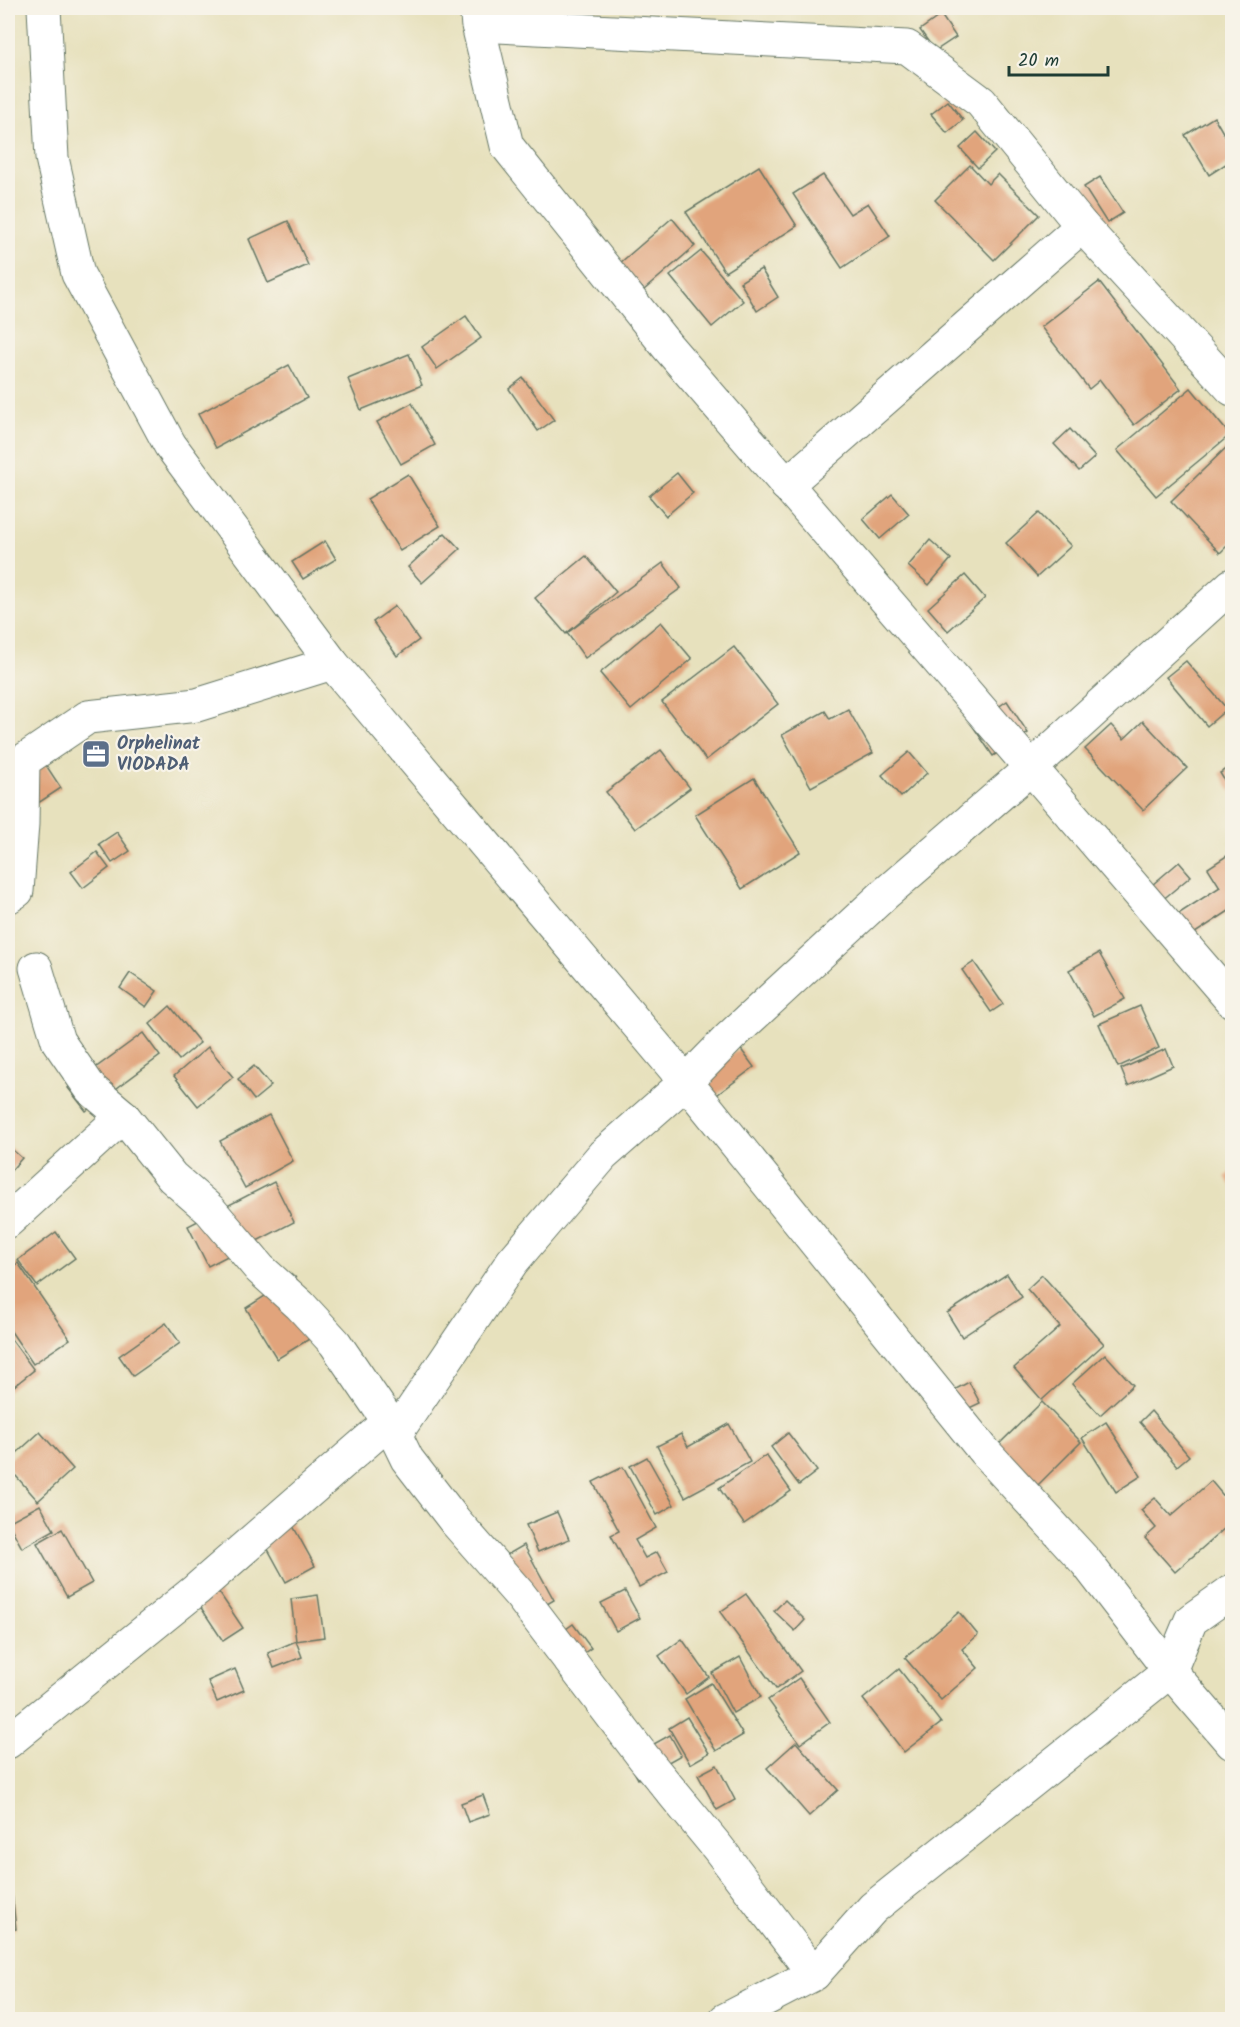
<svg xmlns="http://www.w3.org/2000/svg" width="1240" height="2027" viewBox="0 0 1240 2027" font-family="Kalam,sans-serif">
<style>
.building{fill:#e1a47b}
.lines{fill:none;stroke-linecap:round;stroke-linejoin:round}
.street-casing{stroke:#657664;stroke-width:35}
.street{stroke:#fff;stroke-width:33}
.labels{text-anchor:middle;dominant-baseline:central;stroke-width:4.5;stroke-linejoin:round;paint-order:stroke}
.service-label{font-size:18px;font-weight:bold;fill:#4e5e75;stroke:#f7f3e8;text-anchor:start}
</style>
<rect width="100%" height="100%" fill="#f7f3e8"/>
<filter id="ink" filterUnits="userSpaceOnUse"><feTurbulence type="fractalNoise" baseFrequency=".0167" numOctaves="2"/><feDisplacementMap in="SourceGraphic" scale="12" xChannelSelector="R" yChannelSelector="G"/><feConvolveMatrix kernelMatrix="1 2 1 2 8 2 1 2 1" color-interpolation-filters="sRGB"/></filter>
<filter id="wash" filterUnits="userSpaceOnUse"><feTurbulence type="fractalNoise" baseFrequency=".008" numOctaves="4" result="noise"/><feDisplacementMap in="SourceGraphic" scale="24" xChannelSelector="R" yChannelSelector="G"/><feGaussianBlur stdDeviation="1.35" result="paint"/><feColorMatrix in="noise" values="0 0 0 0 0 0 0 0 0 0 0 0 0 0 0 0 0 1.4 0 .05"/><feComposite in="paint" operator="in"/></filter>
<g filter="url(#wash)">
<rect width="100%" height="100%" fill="#e7e1bd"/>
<g id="blocks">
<g class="building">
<path d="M791,8H842L843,12H791Z"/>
<path d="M941,15L956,37L935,51L920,30Z"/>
<path d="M948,101L963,120L947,133L931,114Z"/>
<path d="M1214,117L1232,148V160L1209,175L1185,135Z"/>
<path d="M977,132L995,152L978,168L960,148Z"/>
<path d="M970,165L988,184L998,174L1039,215L994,260L935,200Z"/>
<path d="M759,166L797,226L725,272L686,212Z"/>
<path d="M823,175L850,214L868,203L890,236L842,268L793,194Z"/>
<path d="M1100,177L1123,213L1107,223L1084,187Z"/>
<path d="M672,218L695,246L644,290L620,263Z"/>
<path d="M288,221L308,265L268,283L249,239Z"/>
<path d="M701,251L743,301L712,327L670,276Z"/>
<path d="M761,269L778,297L757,311L740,282Z"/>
<path d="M1099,282L1181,389L1134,425L1100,380L1089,389L1041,327Z"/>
<path d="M466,316L481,338L437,369L422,347Z"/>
<path d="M409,354L422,385L361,410L348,379Z"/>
<path d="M289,365L307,398L216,448L198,414Z"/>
<path d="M523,378L554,420L538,431L509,389Z"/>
<path d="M1191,388L1230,435L1156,496L1117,450Z"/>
<path d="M412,403L435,445L401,464L377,422Z"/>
<path d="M1070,429L1095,457L1079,471L1054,444Z"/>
<path d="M1232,442V541L1220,553L1171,501Z"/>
<path d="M677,473L693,493L666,516L649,496Z"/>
<path d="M408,474L440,526L400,551L367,499Z"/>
<path d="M892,494L909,514L880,539L863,519Z"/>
<path d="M1039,513L1071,546L1037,577L1006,543Z"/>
<path d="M445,533L460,549L422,583L408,567Z"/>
<path d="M930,540L951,559L929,585L908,566Z"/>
<path d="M325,541L336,559L303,579L292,562Z"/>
<path d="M586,556L616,592L566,634L535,598Z"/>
<path d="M663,563L681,588L585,658L567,633Z"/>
<path d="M965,575L985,598L948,631L928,608Z"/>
<path d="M395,606L419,640L397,656L373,622Z"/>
<path d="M661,622L692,659L631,710L600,673Z"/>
<path d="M734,647L778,704L706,760L662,702Z"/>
<path d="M1186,661L1227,709L1207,726L1166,677Z"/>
<path d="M1007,701L1028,733L993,756L972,725Z"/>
<path d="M848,709L873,753L811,787L782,735L825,711L830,719Z"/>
<path d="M1143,721L1187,768L1143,810L1085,749L1111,725L1124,739Z"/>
<path d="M661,750L690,788L635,829L606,792Z"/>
<path d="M909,752L927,773L901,797L882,775Z"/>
<path d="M38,753L61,788L20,815Z"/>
<path d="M1232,766V793L1220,773Z"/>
<path d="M754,778L800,852L742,889L695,815Z"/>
<path d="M117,832L130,851L112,863L99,844Z"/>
<path d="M97,852L109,868L83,888L71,872Z"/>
<path d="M1228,855L1232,861V909L1186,939L1172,918L1220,887L1208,868Z"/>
<path d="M1179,862L1191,876L1143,916L1132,902Z"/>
<path d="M1099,953L1125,999L1094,1016L1069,970Z"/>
<path d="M974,962L1003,1004L991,1012L962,970Z"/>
<path d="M130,973L157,991L146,1007L120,988Z"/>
<path d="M170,1006L200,1043L179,1060L150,1024Z"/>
<path d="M1140,1006L1159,1048L1118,1067L1099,1024Z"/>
<path d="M143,1033L160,1056L86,1111L68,1088Z"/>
<path d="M208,1047L233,1077L198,1106L174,1076Z"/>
<path d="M740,1048L754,1067L714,1097L700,1079Z"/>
<path d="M1166,1049L1173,1066L1128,1086L1121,1069Z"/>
<path d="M254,1066L271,1086L254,1100L238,1079Z"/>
<path d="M269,1115L293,1161L245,1188L220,1141Z"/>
<path d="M8,1146L22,1158L8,1174Z"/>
<path d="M1232,1172V1188L1225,1177Z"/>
<path d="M274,1182L294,1222L208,1266L188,1226Z"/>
<path d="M56,1232L75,1258L37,1286L18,1260Z"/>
<path d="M18,1263L70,1339L33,1364L8,1327V1270Z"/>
<path d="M1007,1274L1022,1297L962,1337L947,1313Z"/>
<path d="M1042,1275L1104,1344L1042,1400L1014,1368L1060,1327L1027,1289Z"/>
<path d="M295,1277L327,1328L277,1359L246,1308Z"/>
<path d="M166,1323L180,1343L133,1376L119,1356Z"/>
<path d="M8,1335L34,1370L8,1391Z"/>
<path d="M1105,1354L1133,1385L1100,1415L1072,1384Z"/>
<path d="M969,1382L980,1403L963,1411L952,1391Z"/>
<path d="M1042,1402L1081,1442L1035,1488L996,1447Z"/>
<path d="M1151,1411L1189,1456L1177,1466L1140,1422Z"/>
<path d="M1106,1422L1141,1476L1116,1492L1082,1438Z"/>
<path d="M729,1424L750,1462L685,1497L657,1446L681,1434L688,1447Z"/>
<path d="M40,1432L73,1469L38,1501L8,1467V1461Z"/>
<path d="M788,1433L817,1471L799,1485L771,1447Z"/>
<path d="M766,1455L791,1491L744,1524L719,1488Z"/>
<path d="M647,1457L674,1505L657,1515L630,1466Z"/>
<path d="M623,1467L656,1528L635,1540L645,1558L657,1552L668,1572L639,1587L611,1535L619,1531L593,1482Z"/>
<path d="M1211,1481L1232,1506V1529L1229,1532L1225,1528L1175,1572L1145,1538L1156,1528L1141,1510L1155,1498L1171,1516Z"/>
<path d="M40,1505L54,1530L22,1548L8,1522Z"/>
<path d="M557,1512L569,1539L538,1552L526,1525Z"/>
<path d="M287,1515L315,1566L286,1582L258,1531Z"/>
<path d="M62,1529L92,1583L67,1597L37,1543Z"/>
<path d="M524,1545L554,1600L530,1614L500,1559Z"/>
<path d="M210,1579L243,1628L223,1641L190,1591Z"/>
<path d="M625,1591L640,1618L616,1631L601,1603Z"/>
<path d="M746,1594L801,1671L776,1689L720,1612Z"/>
<path d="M318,1595L324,1637L296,1641L291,1599Z"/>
<path d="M785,1600L805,1620L795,1631L774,1611Z"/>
<path d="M959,1612L978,1635L962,1649L978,1668L941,1700L905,1658Z"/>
<path d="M573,1624L591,1648L573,1661L555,1637Z"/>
<path d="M682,1639L709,1677L686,1694L659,1656Z"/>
<path d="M296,1641L302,1657L274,1668L268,1653Z"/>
<path d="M740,1657L761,1697L733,1713L712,1673Z"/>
<path d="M235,1669L244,1690L217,1702L208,1681Z"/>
<path d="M899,1669L941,1723L904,1752L863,1699Z"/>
<path d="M799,1678L830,1722L800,1744L768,1700Z"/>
<path d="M711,1683L743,1735L716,1751L685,1699Z"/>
<path d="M687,1717L709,1753L690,1764L669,1728Z"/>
<path d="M670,1735L681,1755L638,1779L627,1759Z"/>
<path d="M796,1742L838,1790L809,1816L767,1768Z"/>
<path d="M717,1765L735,1800L717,1810L698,1775Z"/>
<path d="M483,1795L490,1814L468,1822L461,1803Z"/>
<path d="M9,1865L16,1929L8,1930V1866Z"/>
</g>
</g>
</g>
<g filter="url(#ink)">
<use href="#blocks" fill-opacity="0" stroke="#657664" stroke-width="1.5"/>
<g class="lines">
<g class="street-casing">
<g id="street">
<path d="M44,8L52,158L78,274L170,445L332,663L686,1082L984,1451L1086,1562L1170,1671L1232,1743"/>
<path d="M476,8L478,25L507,146L667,346L1232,1001"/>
<path d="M478,25L907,47L981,102L1082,226L1232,389"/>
<path d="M786,485L1082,226"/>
<path d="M8,897L17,891L22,824L23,761L88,717L197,705L332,663"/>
<path d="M36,968L58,1041L91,1089L123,1116L172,1177L210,1210L260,1269L300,1305L335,1343L389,1422L407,1459L455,1521L520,1595L644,1758L718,1848L814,1974"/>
<path d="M8,1221L123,1116"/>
<path d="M8,1742L196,1590L389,1422L397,1432L512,1262L603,1155L686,1082L730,1037L887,892L1032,767L1232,585"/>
<path d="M725,2020L814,1974L873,1908L1170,1671L1191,1620L1232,1591"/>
</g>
</g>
<use href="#street" class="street"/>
</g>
</g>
<defs>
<g id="office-square" transform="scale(1.5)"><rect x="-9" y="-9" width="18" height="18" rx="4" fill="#5c6f8a" stroke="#f7f3e8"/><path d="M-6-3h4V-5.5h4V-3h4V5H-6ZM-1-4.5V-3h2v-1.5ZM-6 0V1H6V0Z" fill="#fff"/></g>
</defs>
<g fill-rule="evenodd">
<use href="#office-square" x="96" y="754"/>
</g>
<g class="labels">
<g class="service-label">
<text x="117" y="744">Orphelinat<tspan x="117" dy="21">VIODADA</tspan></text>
</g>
</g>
<rect width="1240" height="2027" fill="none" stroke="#f7f3e8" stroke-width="30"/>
<path d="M1009 66v9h99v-9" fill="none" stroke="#1f3d34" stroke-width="3"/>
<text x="1018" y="66" font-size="18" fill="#1f3d34" stroke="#f7f3e8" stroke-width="4.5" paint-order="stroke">20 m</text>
</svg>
